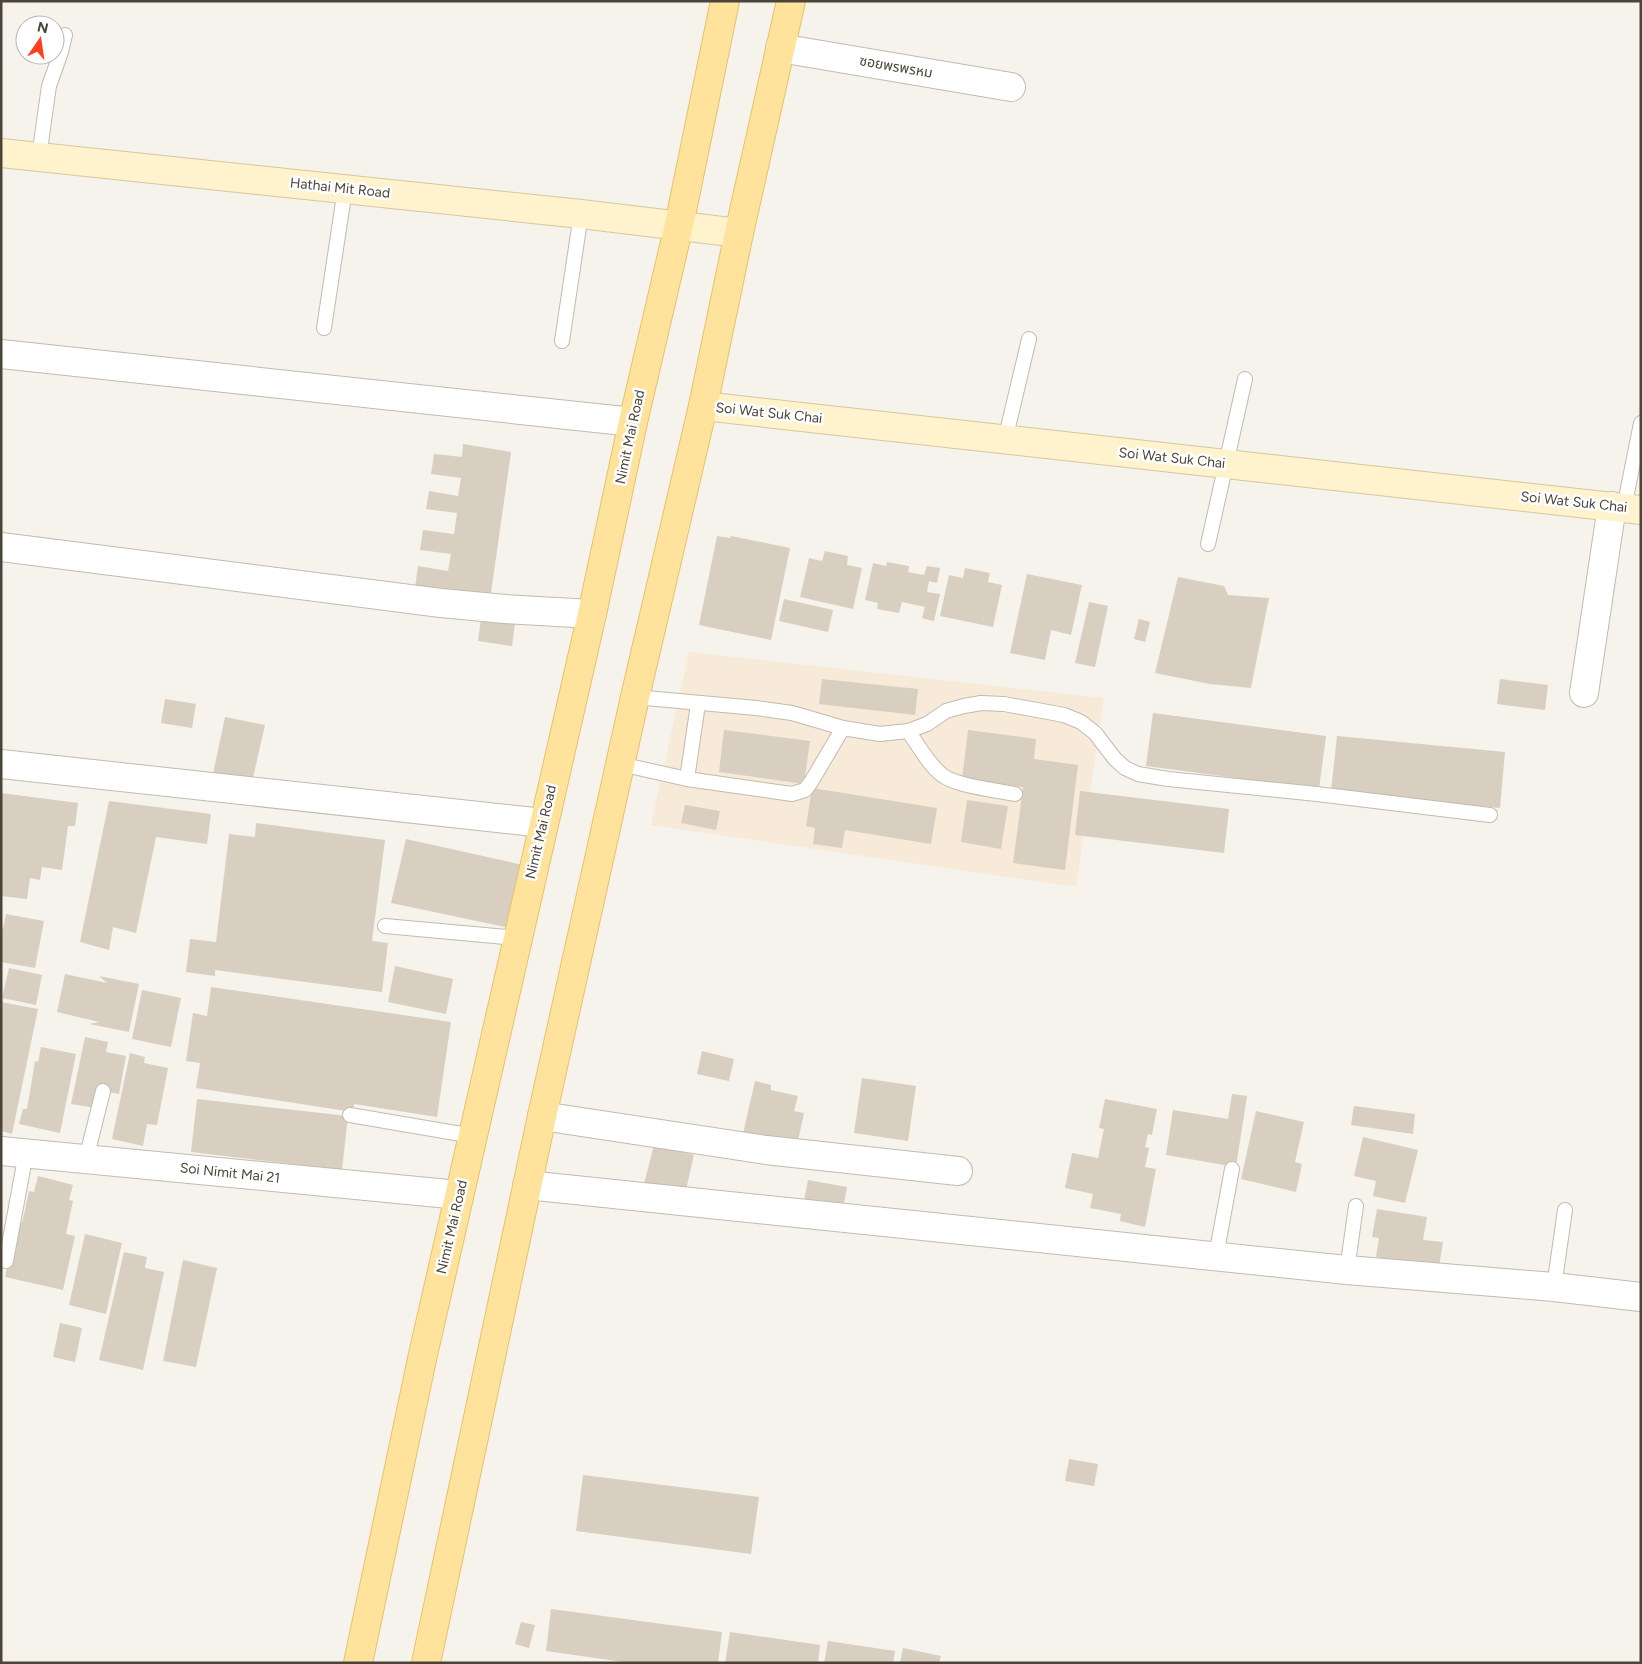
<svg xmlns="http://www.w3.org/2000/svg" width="1642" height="1664" viewBox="0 0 1642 1664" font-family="Figtree,'Noto Sans Thai',sans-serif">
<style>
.commercial{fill:#f7ead8}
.building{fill:#d8cfc1}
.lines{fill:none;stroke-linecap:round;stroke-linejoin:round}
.lane-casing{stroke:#c2bbae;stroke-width:16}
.street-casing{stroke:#c2bbae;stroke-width:30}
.secondary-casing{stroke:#d6c79b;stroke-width:30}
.primary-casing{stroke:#e6c16a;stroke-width:30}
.lane{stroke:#fff;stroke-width:14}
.street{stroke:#fff;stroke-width:28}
.secondary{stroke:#fff3cd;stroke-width:28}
.primary{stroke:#ffe39c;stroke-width:28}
.labels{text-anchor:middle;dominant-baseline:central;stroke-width:5;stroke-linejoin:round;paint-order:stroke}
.street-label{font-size:14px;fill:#4b4439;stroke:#fff}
</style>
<rect width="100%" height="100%" fill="#f6f3ec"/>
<path class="commercial" d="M689,652L1104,698L1076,887L651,825Z"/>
<g class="building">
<path d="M463,444L511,452L489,607L415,587L418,566L448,571L451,554L420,550L423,530L454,534L457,513L426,509L429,491L458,496L461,478L431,474L434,454L462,457Z"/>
<path d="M717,536L730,538L731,536L790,548L771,640L699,625Z"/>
<path d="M825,551L848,556L847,565L862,568L853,609L800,597L809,558L822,561Z"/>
<path d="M887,562L909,566L908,572L924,575L927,566L940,568L937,583L929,581L927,592L940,594L934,621L922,618L925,607L902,602L899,613L877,609L878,603L865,600L873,563L886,566Z"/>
<path d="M965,568L990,573L988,582L1002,585L993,627L940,616L949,575L963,578Z"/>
<path d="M1027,574L1082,585L1071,635L1051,630L1045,660L1010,653Z"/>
<path d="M1178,577L1224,586L1228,595L1269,598L1251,688L1210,684L1155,673Z"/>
<path d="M784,599L833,610L828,632L779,621Z"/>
<path d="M1089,602L1108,606L1095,667L1075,663Z"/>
<path d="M481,619L515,623L512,646L478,641Z"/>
<path d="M1139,619L1150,622L1145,642L1134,639Z"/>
<path d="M822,679L918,689L915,715L819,704Z"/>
<path d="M1500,679L1548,685L1545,710L1497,704Z"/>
<path d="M165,699L196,704L192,728L161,723Z"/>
<path d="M1153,713L1326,736L1319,789L1146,766Z"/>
<path d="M225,717L265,725L252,782L213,774Z"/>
<path d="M724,730L810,741L804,784L719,772Z"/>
<path d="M968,730L1036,739L1034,759L1078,765L1065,870L1013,863L1023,787L962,779Z"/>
<path d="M1337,736L1505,752L1500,808L1331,791Z"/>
<path d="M812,788L937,808L931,844L845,830L842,848L813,844L815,828L806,826Z"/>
<path d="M1080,791L1229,809L1224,853L1075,835Z"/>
<path d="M1,793L78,803L75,826H68L62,870L42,867L40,880L30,878L27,899L1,896Z"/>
<path d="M967,800L1008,806L1001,849L961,842Z"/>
<path d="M109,801L211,814L207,844L156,837L136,933L113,927L109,950L80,942Z"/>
<path d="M685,805L720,811L716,830L681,823Z"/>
<path d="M256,823L385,840L372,941L388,943L382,992L215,970V976L186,972L190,939L216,942L229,834L255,837Z"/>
<path d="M406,839L523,865L510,928L391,903Z"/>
<path d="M6,914L44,921L35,968L1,962V928L3,929Z"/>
<path d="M395,966L453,979L446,1014L388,1002Z"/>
<path d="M9,968L42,975L36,1005L2,998Z"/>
<path d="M65,974L107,983L99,976L139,984L129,1032L89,1024L99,1022L57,1012Z"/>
<path d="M211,987L451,1022L437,1117L354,1104L353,1112L196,1088L200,1063L186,1061L193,1013L207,1016Z"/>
<path d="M142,990L181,998L171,1047L132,1039Z"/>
<path d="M1,1002L38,1009L12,1134L1,1131Z"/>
<path d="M85,1037L108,1042L106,1052L126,1056L119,1094L98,1090L95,1108L71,1104Z"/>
<path d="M41,1047L76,1054L60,1133L19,1124L23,1109H27L35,1061L38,1062Z"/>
<path d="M702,1051L734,1059L729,1081L697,1074Z"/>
<path d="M130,1053L145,1057L144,1063L168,1068L157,1125L147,1124L143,1146L112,1139Z"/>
<path d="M862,1078L916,1086L908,1141L854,1133Z"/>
<path d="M755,1081L771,1085V1090L798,1096L794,1111L804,1113L796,1150L742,1138Z"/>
<path d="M1232,1094L1247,1096L1236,1167L1166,1155L1173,1110L1228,1119Z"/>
<path d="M197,1099L348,1116L342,1170L191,1152Z"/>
<path d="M1105,1099L1157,1109L1152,1135L1148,1134L1145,1147L1149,1148L1145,1167L1156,1169L1145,1227L1120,1221L1121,1214L1090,1208L1093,1194L1065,1188L1072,1153L1098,1158L1104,1129L1099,1128Z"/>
<path d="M1354,1106L1415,1114L1413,1134L1351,1125Z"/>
<path d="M1256,1111L1304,1122L1295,1162L1302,1164L1296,1192L1241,1179Z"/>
<path d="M1363,1137L1418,1150L1405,1203L1373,1196L1376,1181L1354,1176Z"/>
<path d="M654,1145L694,1155L685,1194L644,1184Z"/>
<path d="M38,1176L73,1185L69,1200L73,1201L66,1234L75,1236L63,1290L5,1277L17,1222L22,1223L29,1191L34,1192Z"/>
<path d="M808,1180L847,1187L843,1209L804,1201Z"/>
<path d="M1377,1209L1427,1217L1423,1240L1443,1242L1439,1267L1376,1257L1379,1238L1372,1237Z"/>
<path d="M85,1234L122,1243L106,1314L69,1305Z"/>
<path d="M124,1252L147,1257L145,1268L164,1272L143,1370L99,1360Z"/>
<path d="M183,1260L217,1268L196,1367L163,1361Z"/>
<path d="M60,1323L82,1328L75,1362L53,1357Z"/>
<path d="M1069,1459L1098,1464L1094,1486L1065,1481Z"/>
<path d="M583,1475L759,1497L751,1554L576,1531Z"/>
<path d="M551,1609L722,1632L718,1663H630L546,1651Z"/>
<path d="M521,1622L535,1625L529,1648L515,1644Z"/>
<path d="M730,1632L820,1645L818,1663H725Z"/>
<path d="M828,1641L895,1651L893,1663H824Z"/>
<path d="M903,1648L941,1656L939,1663H900Z"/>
</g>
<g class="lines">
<g class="lane-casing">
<g id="lane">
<path d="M39,157L49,86L61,52L65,35"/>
<path d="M324,328L345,189"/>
<path d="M562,341L581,214"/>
<path d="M1005,440L1029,339"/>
<path d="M1624,508L1641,423"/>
<path d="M1208,544L1245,379"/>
<path d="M635,697L756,708L792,713L843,728L880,734L908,731L927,724L946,711L964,706L981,703L1004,704L1064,715L1081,722L1095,733L1115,759L1125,768L1138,774L1168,779L1317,794L1490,815"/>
<path d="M908,731C919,746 928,764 942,775C956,786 996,790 1015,794"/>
<path d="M620,764L687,779L698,704"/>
<path d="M687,779L792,794L805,790L811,782L843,728"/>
<path d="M385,926L517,938"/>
<path d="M350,1115L473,1136"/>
<path d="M86,1159L103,1091"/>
<path d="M1216,1256L1232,1169"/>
<path d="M6,1261L26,1153"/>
<path d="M1347,1270L1356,1206"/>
<path d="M1554,1287L1565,1210"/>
</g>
</g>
<g class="street-casing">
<g id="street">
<path d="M780,48L1011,87"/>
<path d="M1,354L633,422"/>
<path d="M1,547L441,603L505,609L592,614"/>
<path d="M1584,693L1612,506"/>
<path d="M1,764L543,823"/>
<path d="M542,1116L766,1150L958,1171"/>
<path d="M1,1151L459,1195"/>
<path d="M527,1185L1347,1270L1554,1287L1641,1297"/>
</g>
</g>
<g class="secondary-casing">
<g id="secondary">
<path d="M1,153L581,214L739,233"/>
<path d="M703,406L1641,510"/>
</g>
</g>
<g class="primary-casing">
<g id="primary">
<path d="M358,1663L422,1359L592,614L633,422L679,225L725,1"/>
<path d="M426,1663L542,1116L635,697L703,406L739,233L791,1"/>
</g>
</g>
<use href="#lane" class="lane"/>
<use href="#street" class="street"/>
<use href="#secondary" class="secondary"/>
<use href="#primary" class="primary"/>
</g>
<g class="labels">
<g class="street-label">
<text transform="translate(896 67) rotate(10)">ซอยพรพรหม</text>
<text transform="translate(340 188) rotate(6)">Hathai Mit Road</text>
<text transform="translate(769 413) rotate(6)">Soi Wat Suk Chai</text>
<text transform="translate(630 437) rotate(-78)">Nimit Mai Road</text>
<text transform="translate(1172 458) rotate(6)">Soi Wat Suk Chai</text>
<text transform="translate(1574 502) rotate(6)">Soi Wat Suk Chai</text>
<text transform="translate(541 832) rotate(-77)">Nimit Mai Road</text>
<text transform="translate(230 1173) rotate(6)">Soi Nimit Mai 21</text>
<text transform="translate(452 1227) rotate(-77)">Nimit Mai Road</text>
</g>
</g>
<rect width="1642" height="1664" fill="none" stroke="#4b4439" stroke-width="5"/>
<g transform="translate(40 40) rotate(13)"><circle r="24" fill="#ffffff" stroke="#b7b4b0"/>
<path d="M0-4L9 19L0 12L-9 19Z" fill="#fc3f1d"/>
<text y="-8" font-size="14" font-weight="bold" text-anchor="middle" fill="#4b4439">N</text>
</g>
</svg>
